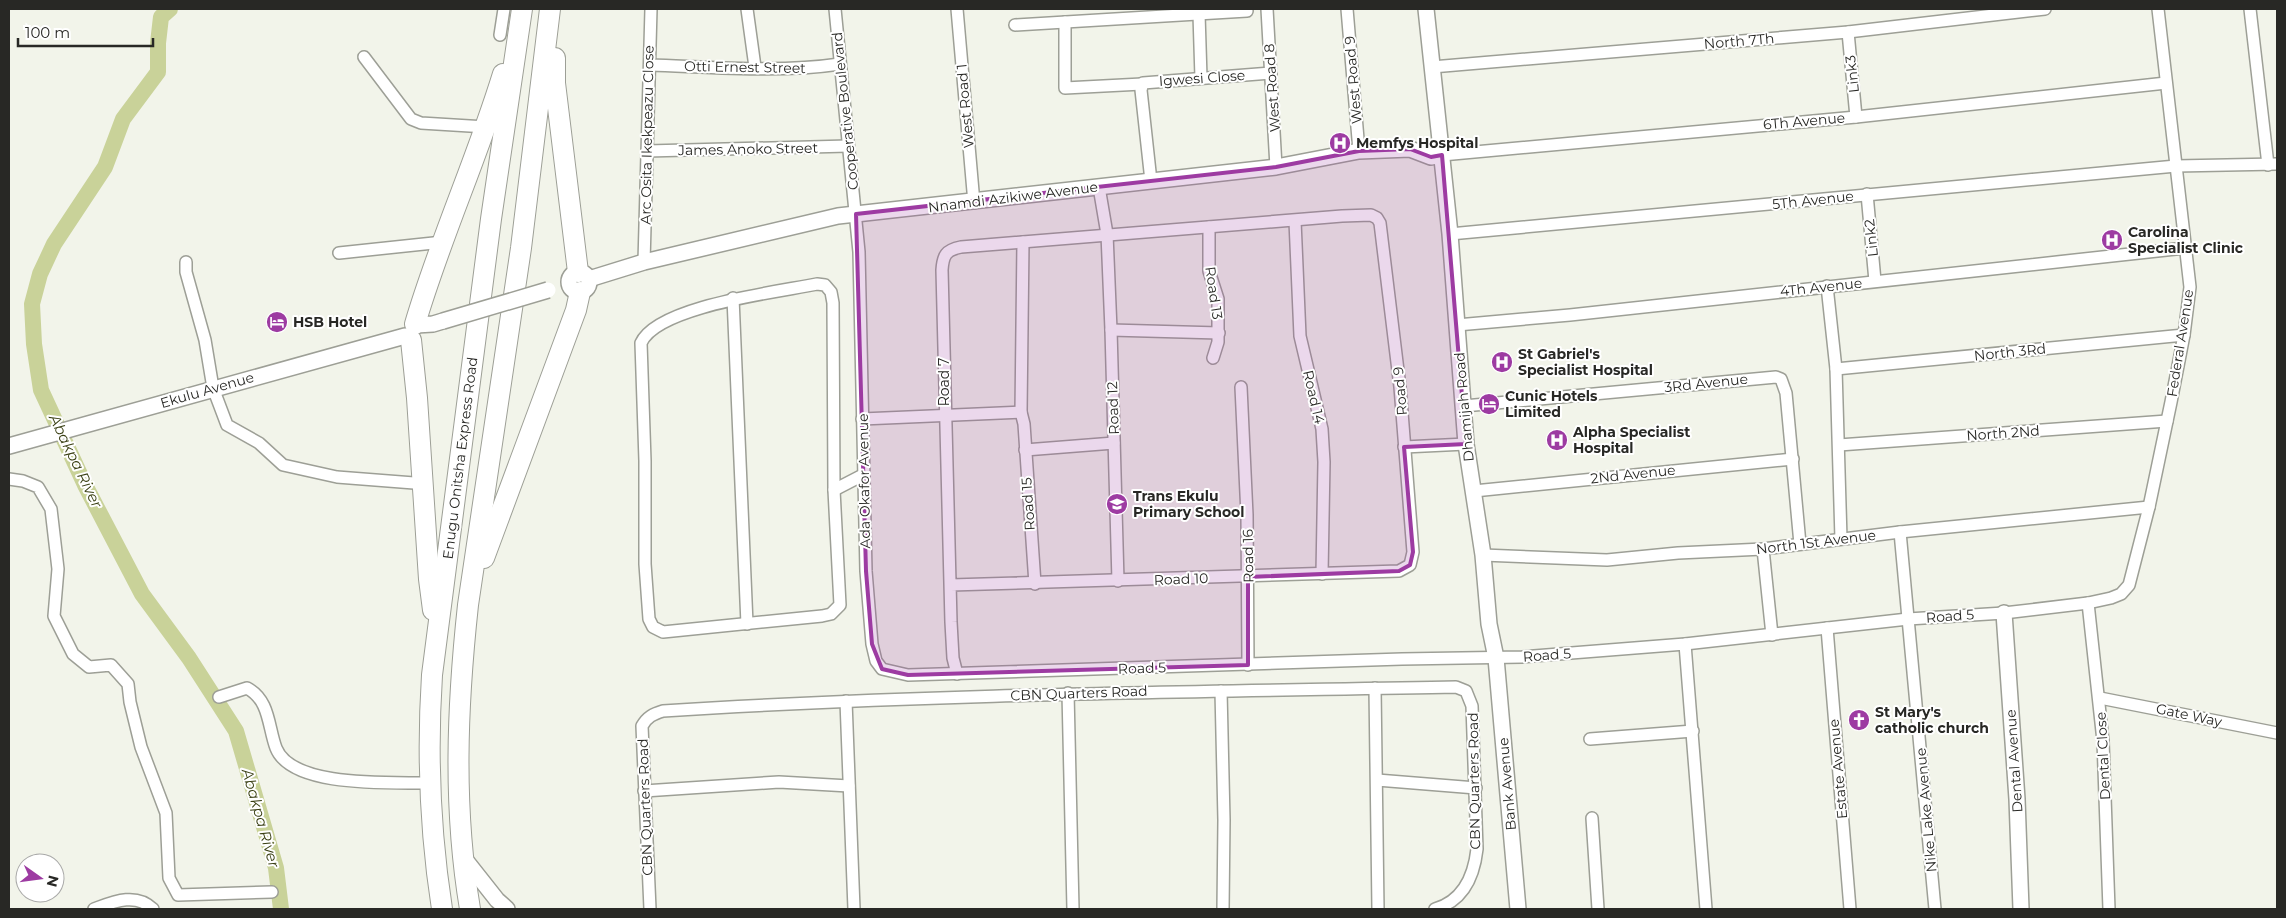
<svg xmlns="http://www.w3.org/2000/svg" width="2286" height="918" viewBox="0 0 2286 918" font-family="Montserrat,sans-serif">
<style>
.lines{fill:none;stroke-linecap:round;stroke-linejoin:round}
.river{stroke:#c9d299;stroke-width:16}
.street-casing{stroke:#9d9f96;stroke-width:14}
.secondary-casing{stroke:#9d9f96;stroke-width:18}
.highway-casing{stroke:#9d9f96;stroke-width:22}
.street{stroke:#fff;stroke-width:11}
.secondary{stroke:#fff;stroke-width:15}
.highway{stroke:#fff;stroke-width:20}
.secondary-bridge-casing{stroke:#9d9f96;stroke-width:18;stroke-linecap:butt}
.secondary-bridge{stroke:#fff;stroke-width:15}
.marked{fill:#9d3ba2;fill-opacity:0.2;stroke:#9d3ba2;stroke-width:4;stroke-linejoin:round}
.labels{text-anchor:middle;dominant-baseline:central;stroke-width:4;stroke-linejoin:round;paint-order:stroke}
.street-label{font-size:14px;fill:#282825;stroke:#fff}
.poi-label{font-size:14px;font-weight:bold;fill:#282825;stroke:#fff;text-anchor:start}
.water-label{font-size:15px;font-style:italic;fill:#383e12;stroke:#fff}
</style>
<rect width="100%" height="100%" fill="#f2f4ea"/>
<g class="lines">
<path class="river" d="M170,9L161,17L158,43V72L123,119L105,167L54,244L40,274L32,304L34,344L41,390L85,485L142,594L189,658L236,731L276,868L281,909"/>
<g class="street-casing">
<g id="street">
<path d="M747,9L755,67"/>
<path d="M835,9L859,252L866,571L872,644L876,661L882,669L908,675L1402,659L1522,657L1685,644L1908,619L2004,613L2088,603L2111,598L2121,594L2129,585L2149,507L2171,402L2184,335L2190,287L2158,9"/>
<path d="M957,9L974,203"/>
<path d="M1267,9L1276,167"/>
<path d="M1347,9L1359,151"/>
<path d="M2250,9L2268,165"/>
<path d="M1199,14L1201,78"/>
<path d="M1065,22V88L1142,84"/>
<path d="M1015,25L1247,11"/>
<path d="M1848,32L1856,117"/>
<path d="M500,35L504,9"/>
<path d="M364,57L411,119L421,123L486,127"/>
<path d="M650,65C711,67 779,73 840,64"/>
<path d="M1432,67L1848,32L2045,9"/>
<path d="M647,151L848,146"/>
<path d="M1442,155L1856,117L2166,83"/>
<path d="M1151,181L1141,90L1143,83L1271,73"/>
<path d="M1099,187L1107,234L1111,330L1118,581"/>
<path d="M1867,194L1875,281"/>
<path d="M1295,221L1300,336L1322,429L1324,462L1322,574"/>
<path d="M1209,227V271L1218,299V342L1213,358"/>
<path d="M1450,234L2176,166L2277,164"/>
<path d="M1023,242L1021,412L1024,424L1035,584"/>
<path d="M339,253L443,242"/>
<path d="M186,262V272L205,340L213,388L227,425L259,443L283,465L337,477L414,483"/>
<path d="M644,262L651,9"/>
<path d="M817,284L825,285L831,292L833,303L834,490L840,605L831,614L822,616L663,632L653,627L649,619L645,564V461L641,343C657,306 778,292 817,284Z"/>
<path d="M1827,286L1836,369L1841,539"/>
<path d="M733,298L747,624"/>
<path d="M1457,325L1570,315L2185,248"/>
<path d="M1111,330L1219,333"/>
<path d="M1836,369L2184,335"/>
<path d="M1241,387L1247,515L1248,665"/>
<path d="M1464,406L1776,377L1781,379L1786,393L1800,544"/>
<path d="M862,419L1021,412"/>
<path d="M1839,445L2167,421"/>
<path d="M1404,447L1466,444"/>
<path d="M1025,450L1114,443"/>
<path d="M9,479L23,481L38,487L51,509L58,569L54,616L73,654L89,667L111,665L128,684L130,702L141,747L166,813L169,878L178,895L272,892"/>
<path d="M834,490L863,475"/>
<path d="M1474,491L1793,459"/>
<path d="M1900,532L1935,909"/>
<path d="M1763,549L1772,635"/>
<path d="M1483,555L1607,560L1678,553L1763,549L1900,532L2149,507"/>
<path d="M951,585L1399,571L1410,565L1413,552L1400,387L1380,223L1377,218L1371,215L1342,216L961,247C946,250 943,255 942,270L951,622L953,658L957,674"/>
<path d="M2088,603L2103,741L2109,909"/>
<path d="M1827,628L1850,909"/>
<path d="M1685,644L1706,909"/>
<path d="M1375,688L1378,909"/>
<path d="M1221,691L1224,820L1223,909"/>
<path d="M1068,693L1073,909"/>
<path d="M219,697L247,688C270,700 268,727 276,748C292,789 395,782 431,783"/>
<path d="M2100,698L2277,733"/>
<path d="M846,701L854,909"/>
<path d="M1590,739L1693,731"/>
<path d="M1377,780L1476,788"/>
<path d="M644,791L779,782L849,786"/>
<path d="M1592,818L1598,909"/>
<path d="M94,909C113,902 136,892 153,909"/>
<path d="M650,909L642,726C647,717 653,714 663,711C927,694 1191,692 1456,687L1466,691L1472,706L1477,849C1474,876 1463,901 1435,909"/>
</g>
</g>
<g class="secondary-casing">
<g id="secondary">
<path d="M1426,9L1450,234L1466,444L1483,555L1489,624L1496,658L1518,909"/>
<circle cx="579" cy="282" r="10"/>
<path d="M589,279L644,262L838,216L1276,167L1359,151L1410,149L1431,157L1442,155"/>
<path d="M416,325L433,324L443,321"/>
<path d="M9,446L405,336"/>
<path d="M2004,613L2017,799L2021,909"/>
<path d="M463,857L497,900L507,909"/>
</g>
</g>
<g class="highway-casing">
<g id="highway">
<path d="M555,58V83L578,272"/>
<path d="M415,324C440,239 477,159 503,74"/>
<path d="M411,340L417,398L429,579L433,610"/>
<path d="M484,558L576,310L580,292"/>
<path d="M442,909C430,832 427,753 432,675L491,219L522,9"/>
<path d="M470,909C453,808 457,707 468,605L521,248L550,9"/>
</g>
</g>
<use href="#street" class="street"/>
<use href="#secondary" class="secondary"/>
<use href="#highway" class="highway"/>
<g class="secondary-bridge-casing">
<path id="secondary-bridge" d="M443,321L548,290"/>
</g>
<use href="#secondary-bridge" class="secondary-bridge"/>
</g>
<path class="marked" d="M1410,149L1431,157L1442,155L1466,444L1404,447L1413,552L1410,565L1399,571L1248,577V665L908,675L882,669L872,644L866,571L856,214L1276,167L1359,151Z"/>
<defs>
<g id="hospital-disc" transform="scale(1.125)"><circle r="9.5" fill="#9d3ba2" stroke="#fff"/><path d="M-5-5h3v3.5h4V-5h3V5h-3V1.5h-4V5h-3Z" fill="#fff"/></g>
<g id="hotel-disc" transform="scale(1.125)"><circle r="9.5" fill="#9d3ba2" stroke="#fff"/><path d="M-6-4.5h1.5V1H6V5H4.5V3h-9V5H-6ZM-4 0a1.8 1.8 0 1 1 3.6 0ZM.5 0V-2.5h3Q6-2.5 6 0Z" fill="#fff"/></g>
<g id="school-disc" transform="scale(1.125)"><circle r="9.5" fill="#9d3ba2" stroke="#fff"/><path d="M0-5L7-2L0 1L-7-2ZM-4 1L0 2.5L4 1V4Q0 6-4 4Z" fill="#fff"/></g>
<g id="church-disc" transform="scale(1.125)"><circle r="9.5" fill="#9d3ba2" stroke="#fff"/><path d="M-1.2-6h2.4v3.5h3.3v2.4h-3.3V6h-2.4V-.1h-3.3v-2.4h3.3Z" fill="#fff"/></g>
</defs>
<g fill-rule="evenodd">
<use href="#hospital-disc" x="1340" y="143"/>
<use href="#hospital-disc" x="2112" y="240"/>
<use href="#hotel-disc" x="277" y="322"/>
<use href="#hospital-disc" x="1502" y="362"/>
<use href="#hotel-disc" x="1489" y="404"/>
<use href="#hospital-disc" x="1557" y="440"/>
<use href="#school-disc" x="1117" y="504"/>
<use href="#church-disc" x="1859" y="720"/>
</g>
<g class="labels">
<g class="street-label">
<text transform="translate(1739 41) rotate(-5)">North 7Th</text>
<text transform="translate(745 67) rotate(1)">Otti Ernest Street</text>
<text transform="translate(1852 74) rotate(-96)">Link3</text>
<text transform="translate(1202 78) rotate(-4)">Igwesi Close</text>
<text transform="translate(1353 80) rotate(-95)">West Road 9</text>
<text transform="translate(1272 88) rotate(-94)">West Road 8</text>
<text transform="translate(965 106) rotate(-95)">West Road 1</text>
<text transform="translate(845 111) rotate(-96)">Cooperative Boulevard</text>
<text transform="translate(1804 121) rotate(-5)">6Th Avenue</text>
<text transform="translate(647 135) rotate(-89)">Arc Osita Ikekpeazu Close</text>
<text transform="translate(748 149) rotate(-1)">James Anoko Street</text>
<text transform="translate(1013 197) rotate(-7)">Nnamdi Azikiwe Avenue</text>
<text transform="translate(1813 200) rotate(-6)">5Th Avenue</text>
<text transform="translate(1871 238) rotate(-96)">Link2</text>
<text transform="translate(1821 287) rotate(-6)">4Th Avenue</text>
<text transform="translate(1214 293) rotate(82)">Road 13</text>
<text transform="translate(2180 343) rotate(-81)">Federal Avenue</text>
<text transform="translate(2010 352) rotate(-6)">North 3Rd</text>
<text transform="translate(944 382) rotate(-90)">Road 7</text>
<text transform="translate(1706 383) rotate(-6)">3Rd Avenue</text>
<text transform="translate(207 390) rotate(-16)">Ekulu Avenue</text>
<text transform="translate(1400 391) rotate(-95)">Road 9</text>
<text transform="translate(1314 397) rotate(77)">Road 14</text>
<text transform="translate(1464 407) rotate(-95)">Dhamijah Road</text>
<text transform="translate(1113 408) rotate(-92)">Road 12</text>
<text transform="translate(2003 433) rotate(-4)">North 2Nd</text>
<text transform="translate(460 458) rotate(-83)">Enugu Onitsha Express Road</text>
<text transform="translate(1633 474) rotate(-6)">2Nd Avenue</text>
<text transform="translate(864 481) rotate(-91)">Ada Okafor Avenue</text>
<text transform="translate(1028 504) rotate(-94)">Road 15</text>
<text transform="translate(1816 542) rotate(-7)">North 1St Avenue</text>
<text transform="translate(1248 556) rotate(-91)">Road 16</text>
<text transform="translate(1181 579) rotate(-2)">Road 10</text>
<text transform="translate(1950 616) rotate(-4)">Road 5</text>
<text transform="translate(1547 655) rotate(-4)">Road 5</text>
<text transform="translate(1142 668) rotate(-2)">Road 5</text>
<text transform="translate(1079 693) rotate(-2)">CBN Quarters Road</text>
<text transform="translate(2189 715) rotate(12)">Gate Way</text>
<text transform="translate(2103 756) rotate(-93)">Dental Close</text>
<text transform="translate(2014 761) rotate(-94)">Dental Avenue</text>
<text transform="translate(1838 769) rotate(-95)">Estate Avenue</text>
<text transform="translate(1474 781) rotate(-91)">CBN Quarters Road</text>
<text transform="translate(1507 784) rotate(-95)">Bank Avenue</text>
<text transform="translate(645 807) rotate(-92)">CBN Quarters Road</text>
<text transform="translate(1926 810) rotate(-95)">Nike Lake Avenue</text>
</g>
<g class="poi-label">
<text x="1356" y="143">Memfys Hospital</text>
<text x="2128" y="232">Carolina<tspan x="2128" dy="16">Specialist Clinic</tspan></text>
<text x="293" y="322">HSB Hotel</text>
<text x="1518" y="354">St Gabriel's<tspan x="1518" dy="16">Specialist Hospital</tspan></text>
<text x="1505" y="396">Cunic Hotels<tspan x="1505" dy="16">Limited</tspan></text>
<text x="1573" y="432">Alpha Specialist<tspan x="1573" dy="16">Hospital</tspan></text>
<text x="1133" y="496">Trans Ekulu<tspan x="1133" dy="16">Primary School</tspan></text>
<text x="1875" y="712">St Mary's<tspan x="1875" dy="16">catholic church</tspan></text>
</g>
<g class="water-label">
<text transform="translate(76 461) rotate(64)">Abakpa River</text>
<text transform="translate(261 818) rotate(74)">Abakpa River</text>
</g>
</g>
<rect width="2286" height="918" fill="none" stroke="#282825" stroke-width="20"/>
<g transform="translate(40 878) rotate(104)"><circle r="24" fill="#ffffff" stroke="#a9a9a8"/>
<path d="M0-4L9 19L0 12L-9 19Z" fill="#9d3ba2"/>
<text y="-8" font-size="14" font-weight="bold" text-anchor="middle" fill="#282825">N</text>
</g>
<path d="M18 38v8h135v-8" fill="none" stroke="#282825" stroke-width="2.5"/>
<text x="25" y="38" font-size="15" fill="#282825" stroke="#ffffff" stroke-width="4" paint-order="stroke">100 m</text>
</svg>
